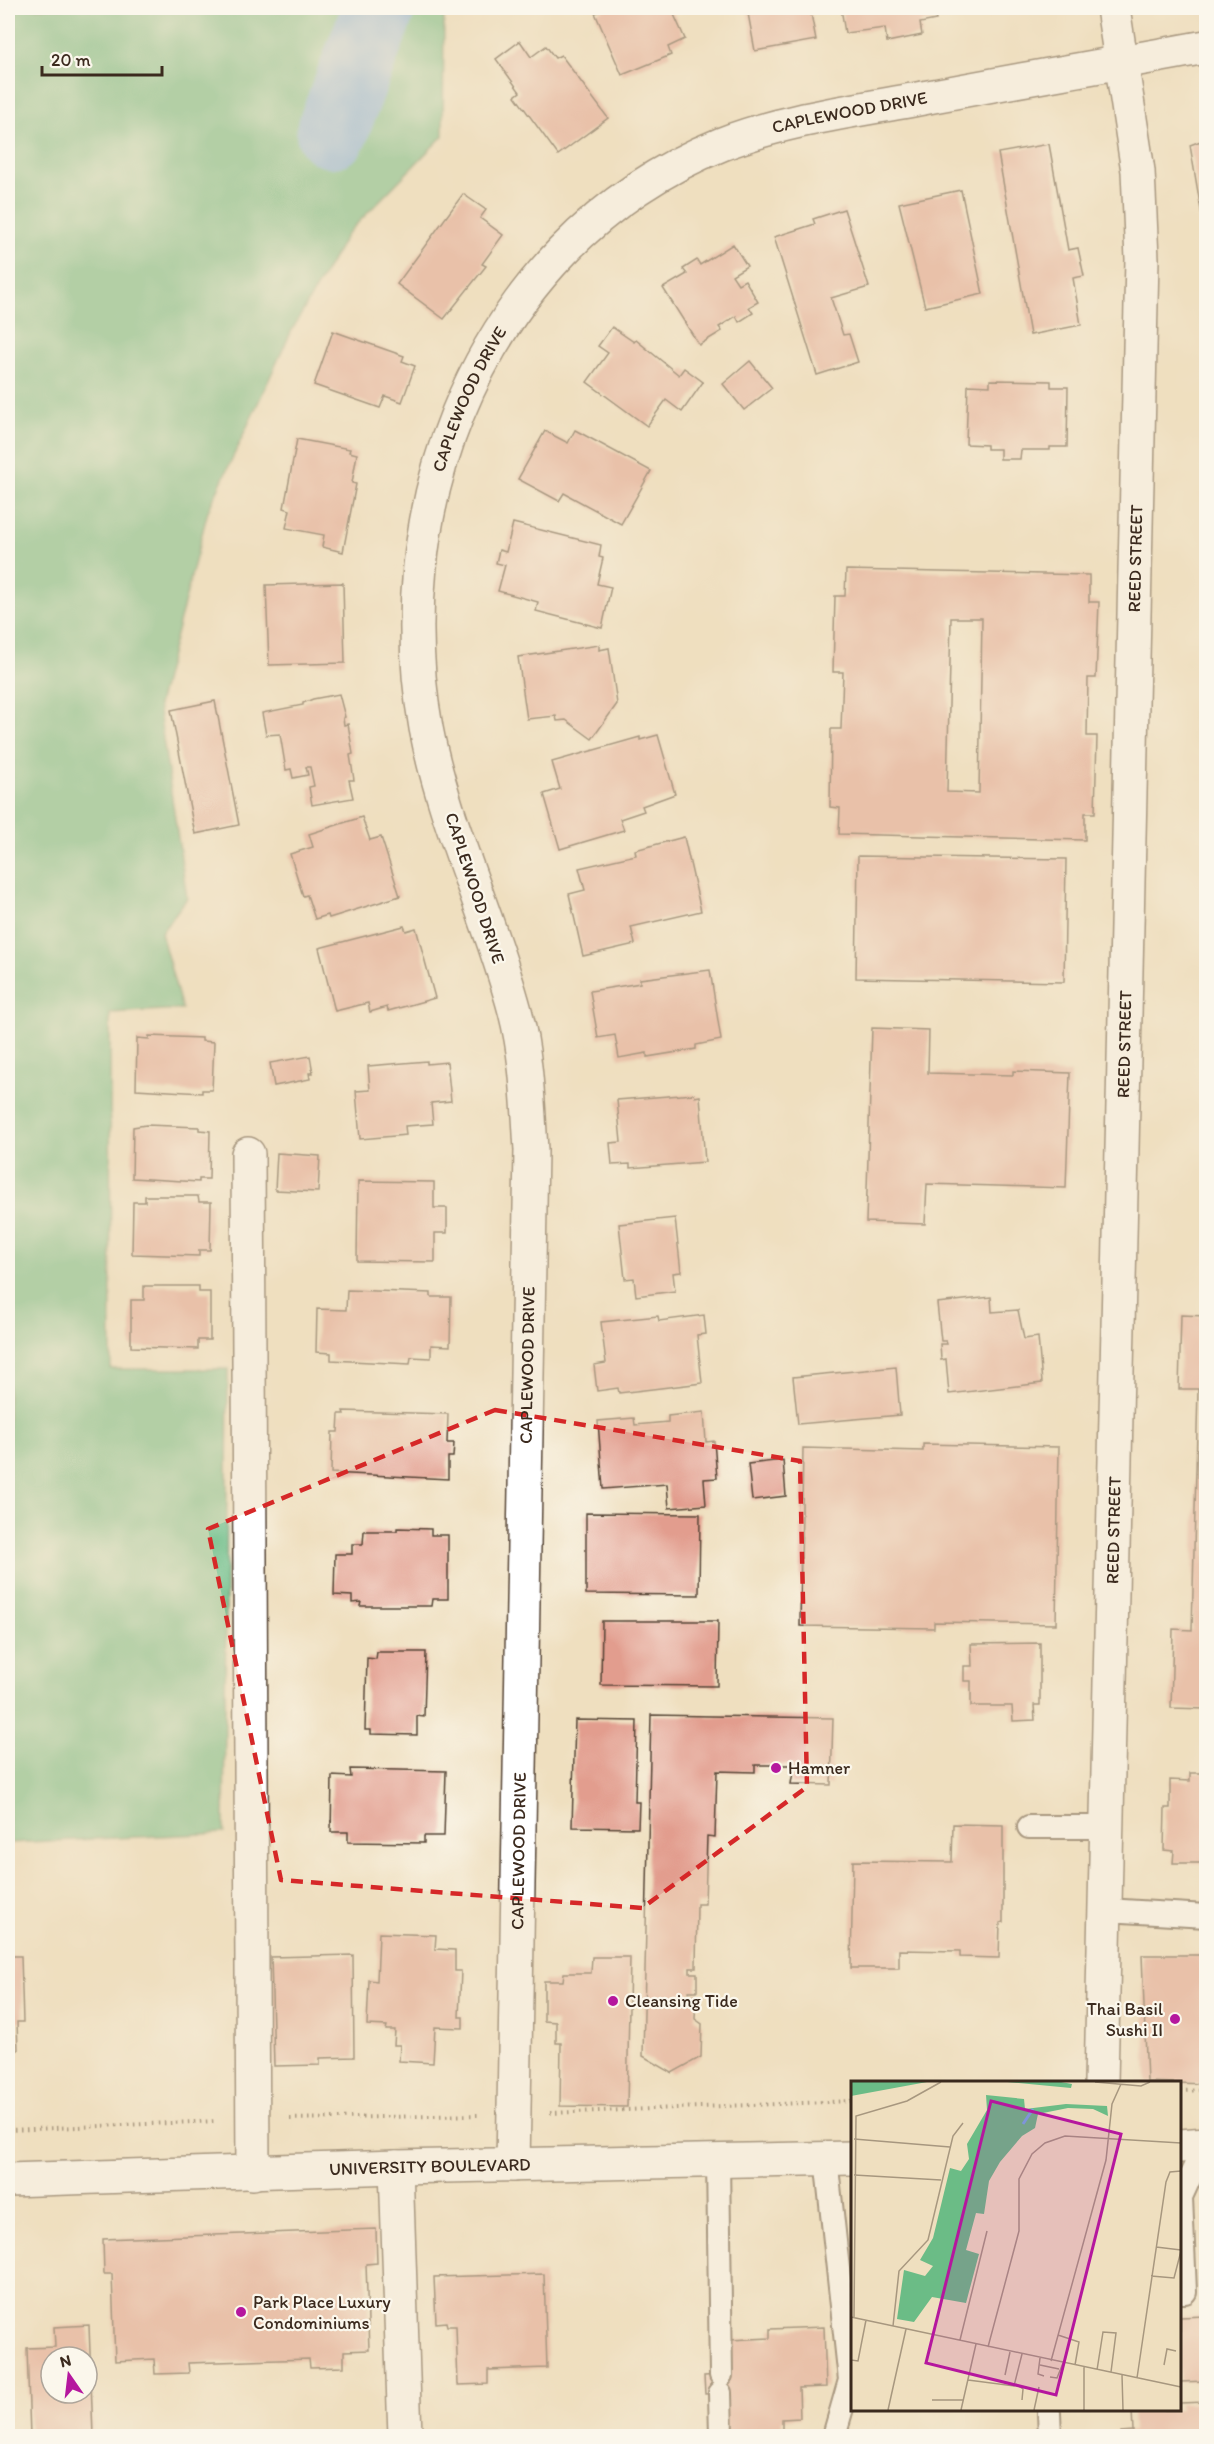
<svg xmlns="http://www.w3.org/2000/svg" width="1214" height="2444" viewBox="0 0 1214 2444" font-family="Itim,sans-serif">
<style>
.forest{fill:#6bbc86;stroke:#537352;stroke-width:1.5}
.lines{fill:none;stroke-linecap:round;stroke-linejoin:round}
.river{stroke:#76ace4;stroke-width:72}
.building{fill:#e29d8e;fill-rule:evenodd}
.lane-casing{stroke:#564536;stroke-width:26}
.street-casing{stroke:#564536;stroke-width:36}
.secondary-casing{stroke:#564536;stroke-width:36}
.path{stroke:#564536;stroke-width:4;stroke-dasharray:1.5 4.5;stroke-linecap:butt}
.lane{stroke:#fff;stroke-width:22}
.street{stroke:#fff;stroke-width:33}
.secondary{stroke:#fff;stroke-width:33}
.marked{fill:none;stroke:#d62828;stroke-width:4.5;stroke-dasharray:12 8;stroke-linejoin:round}
.poi-dot{fill:#b5179e;stroke:#fbf7ec;stroke-width:2}
.labels{text-anchor:middle;dominant-baseline:central;stroke-width:4.5;stroke-linejoin:round;paint-order:stroke}
.street-label{font-size:18px;fill:#3b2a1e;stroke:#fbf7ec}
.poi-label{font-size:18px;fill:#3b2a1e;stroke:#fbf7ec;text-anchor:start}
.inset-river{fill:none;stroke:#76ace4;stroke-width:3}
.inset-road{fill:none;stroke:#a7977f;stroke-width:1.5}
.view{fill:#b5179e;fill-opacity:0.15;stroke:#b5179e;stroke-width:3}
.inset-edge{fill:none;stroke:#3b2a1e;stroke-width:3}
</style>
<rect width="100%" height="100%" fill="#fbf7ec"/>
<filter id="ink" filterUnits="userSpaceOnUse"><feTurbulence type="fractalNoise" baseFrequency=".0167" numOctaves="2"/><feDisplacementMap in="SourceGraphic" scale="12" xChannelSelector="R" yChannelSelector="G"/><feConvolveMatrix kernelMatrix="1 2 1 2 8 2 1 2 1" color-interpolation-filters="sRGB"/></filter>
<filter id="wash" filterUnits="userSpaceOnUse"><feTurbulence type="fractalNoise" baseFrequency=".008" numOctaves="4" result="noise"/><feDisplacementMap in="SourceGraphic" scale="24" xChannelSelector="R" yChannelSelector="G"/><feGaussianBlur stdDeviation="1.35" result="paint"/><feColorMatrix in="noise" values="0 0 0 0 0 0 0 0 0 0 0 0 0 0 0 0 0 1.4 0 .05"/><feComposite in="paint" operator="in"/></filter>
<g filter="url(#wash)">
<rect width="100%" height="100%" fill="#efdfbf"/>
<path class="forest" d="M8,8H451L444,12L443,136L347,234L291,332L208,511L158,705L187,898L161,933L182,1009L110,1013L111,1369H228L224,1833L8,1843Z"/>
<g class="lines">
<path class="river" d="M332,132L379,8"/>
</g>
<g id="blocks">
<g class="building">
<path d="M609,8H671L685,39L668,47L671,55L622,75L595,13Z"/>
<path d="M747,8H810L816,40L755,51Z"/>
<path d="M841,8H933L936,20L920,23L922,35L887,42L885,28L845,33Z"/>
<path d="M968,8H993V9L969,13Z"/>
<path d="M520,41L531,57L546,46L555,58L561,55L608,118L558,155L515,96L520,92L496,59Z"/>
<path d="M1206,139V215L1202,216L1190,145Z"/>
<path d="M1049,144L1068,250L1078,248L1084,276L1073,278L1081,325L1030,335L998,153Z"/>
<path d="M961,190L983,294L925,307L899,203Z"/>
<path d="M463,194L486,210L480,218L503,235L482,264L486,266L444,319L397,284Z"/>
<path d="M844,209L869,287L831,298L843,335L849,334L858,362L817,375L774,237L815,224L813,219Z"/>
<path d="M733,244L747,266L732,275L738,284L745,280L758,302L749,307L753,313L739,322L736,316L719,327L722,331L699,345L663,288L687,274L683,269L697,260L700,265Z"/>
<path d="M612,327L634,342L636,340L679,375L684,368L703,382L682,412L666,400L647,426L587,382L608,353L598,346Z"/>
<path d="M333,331L404,356L402,361L415,366L402,402L385,396L380,408L314,385Z"/>
<path d="M750,361L772,388L744,410L723,384Z"/>
<path d="M990,380L1051,381V387H1068L1067,447H1050V450H1021L1020,459H1000V449H987V445L966,444L968,385L990,386Z"/>
<path d="M575,430L651,471L621,524L564,493L559,501L518,479L545,431L568,443Z"/>
<path d="M297,439L350,449L349,452L357,454L352,483L356,484L343,552L322,547L324,535L286,528L290,510L284,508Z"/>
<path d="M513,523L601,545L599,557L603,558L597,584L611,587L602,628L536,611L538,602L498,591L505,565L496,563L499,550L506,552Z"/>
<path d="M846,570L1089,575V602H1099L1096,678H1088L1087,736H1097L1095,813H1085V840L839,834L840,808L830,807L831,729H841L843,672H833L835,596H845ZM951,618H982L979,793L947,792Z"/>
<path d="M343,583L345,663L269,665L266,585Z"/>
<path d="M599,645V650L609,648L617,704L592,739L566,720L557,721L556,716L527,719L518,657Z"/>
<path d="M339,694L345,717L343,718L344,725L348,724L353,754L350,755L354,780H349L353,798L312,805L309,787L314,786L310,767H306L308,775L293,778L291,769L286,770L280,734L266,735L262,713L303,705V703L313,699Z"/>
<path d="M215,701L239,825L195,834L171,710Z"/>
<path d="M658,735L675,794L642,806L644,811L620,819L624,830L560,849L544,794L560,789L552,762L640,737V740Z"/>
<path d="M362,817L370,840L381,837L400,896L329,918L328,915L315,919L307,895L303,896L290,854L313,847L309,834Z"/>
<path d="M684,837L701,911L631,927L635,944L583,956L569,894L585,890L579,868L636,855L635,850Z"/>
<path d="M858,856L1066,859L1064,982L856,978Z"/>
<path d="M404,926L406,931L416,928L435,998L388,1011L387,1007L370,1012L368,1003L335,1011L319,948Z"/>
<path d="M710,970L721,1040L696,1045V1049L647,1057V1053L619,1058L615,1035L598,1038L590,991L640,983V979Z"/>
<path d="M872,1028L929,1030L928,1073L1013,1075V1071L1070,1073L1066,1188L927,1184L925,1224L866,1222Z"/>
<path d="M149,1036L202,1038V1041L214,1042L212,1090H202V1093L136,1089L137,1038L149,1039Z"/>
<path d="M310,1056L313,1073H309L310,1079L274,1086L270,1063Z"/>
<path d="M427,1061V1064L447,1062L451,1101L431,1103L433,1124L405,1126L406,1135L360,1139L356,1091L370,1090L368,1066Z"/>
<path d="M694,1094L695,1097L700,1096L705,1162L630,1168V1164L612,1165L610,1143L621,1142L617,1100Z"/>
<path d="M146,1125L199,1127V1130L210,1131L209,1179H199V1182L132,1178L133,1127Z"/>
<path d="M277,1153L320,1156L318,1192L275,1190Z"/>
<path d="M358,1181L434,1182V1208H447V1233H435V1262L357,1261Z"/>
<path d="M145,1196H198L199,1202H211L210,1250H199V1256L132,1254L133,1202H145Z"/>
<path d="M675,1218L681,1272L673,1273L675,1291L636,1296L634,1278L625,1279L619,1224Z"/>
<path d="M144,1286H199V1292H210V1340H198V1349L131,1347V1300H144Z"/>
<path d="M347,1290L431,1293V1297H451L450,1346L431,1345V1358L411,1357L410,1364L331,1360V1353L316,1352L317,1309L346,1310Z"/>
<path d="M991,1297L992,1312L1018,1310L1024,1339L1038,1337L1042,1383L949,1394L946,1359L941,1360L940,1344H947L946,1341H941L937,1303Z"/>
<path d="M704,1315L706,1334L697,1335L702,1383L619,1393L618,1388L597,1391L594,1365L606,1363L601,1322L658,1316L659,1321Z"/>
<path d="M1181,1315L1206,1316V1709L1171,1708L1173,1629L1192,1630L1198,1389H1179Z"/>
<path d="M896,1367L900,1415L798,1424L793,1377Z"/>
<path d="M343,1411L448,1414L447,1443H454L453,1457H448V1479L331,1473L332,1432H338L339,1414H344Z"/>
<path d="M704,1412L706,1442L714,1441L717,1478L704,1479L706,1505L669,1508L667,1484L603,1489L598,1421L634,1418L635,1425L668,1422V1416Z"/>
<path d="M923,1444L1059,1447L1056,1624L934,1622V1628L800,1626L803,1448L923,1451Z"/>
<path d="M783,1460L786,1496L752,1500L748,1464Z"/>
<path d="M586,1513L700,1514L699,1595L586,1594Z"/>
<path d="M397,1528L431,1529V1535H448V1599H432L431,1606H360L361,1602L352,1603V1596L334,1595L335,1554H352V1544H363L364,1531H397Z"/>
<path d="M602,1621H718L717,1686L601,1685Z"/>
<path d="M1040,1643V1705H1034L1035,1720L1013,1721L1012,1706H971V1681H964V1666H972L971,1644Z"/>
<path d="M377,1652H426L424,1717L417,1716V1735L371,1734V1730H365L367,1658L376,1659Z"/>
<path d="M651,1715L833,1718L831,1785L791,1784L794,1765H755V1772L717,1771L715,1837L707,1836L705,1904H697L696,1968H690V1973H697V1991H689V1995L696,1996L695,2019L702,2024L701,2057L672,2073L643,2056Z"/>
<path d="M575,1720L637,1721L635,1802H639L638,1828L572,1827Z"/>
<path d="M350,1769L446,1771L444,1836H424V1843L348,1842V1832H331L332,1776L351,1777Z"/>
<path d="M1190,1773H1206V1857L1204,1863H1173L1174,1851L1164,1850L1165,1808H1170V1780L1190,1781Z"/>
<path d="M953,1824L1003,1825V1922L1000,1923L999,1958L960,1957V1951L899,1950V1968H851L853,1861L952,1862Z"/>
<path d="M379,1933L436,1935L435,1949L455,1950V1971H461L459,2017H463V2028L435,2027L433,2063L399,2061L400,2045H394L395,2030H386L387,2026L367,2025L369,1980L377,1981Z"/>
<path d="M353,1955L354,2057L320,2058V2065L274,2066L271,1957Z"/>
<path d="M1142,1955H1206V2084L1147,2082Z"/>
<path d="M8,1956H21L23,2022H17L18,2050L8,2051Z"/>
<path d="M592,1957H630L627,2107L560,2106L561,2043H556V2022L544,2021V1981H563L564,1973H591Z"/>
<path d="M376,2229L377,2263L366,2264L369,2350L344,2351V2367L310,2368L309,2359L188,2363L189,2373L155,2374L154,2359L115,2361L112,2274H104L103,2239Z"/>
<path d="M544,2274L547,2368L488,2370V2384L458,2385L456,2326H447L446,2322L436,2323L434,2277Z"/>
<path d="M1206,2316V2381L1180,2382V2317Z"/>
<path d="M89,2325L93,2436H30L27,2348L55,2347L54,2327ZM51,2357H87V2393H51Z"/>
<path d="M824,2327L826,2387L799,2388L800,2418L782,2419V2436H734V2432H726L720,2393L705,2394L704,2376L721,2375L730,2340L770,2338V2329Z"/>
<path d="M1206,2402V2436H1121V2432L1133,2431L1132,2410H1180V2403Z"/>
</g>
</g>
</g>
<g filter="url(#ink)">
<use href="#blocks" fill-opacity="0" stroke="#564536" stroke-width="1.5"/>
<g class="lines">
<g class="lane-casing">
<g id="lane">
<path d="M1029,1827H1107"/>
<path d="M1106,1910L1206,1916"/>
<path d="M826,2158L850,2380L834,2436"/>
<path d="M718,2160L721,2375"/>
<path d="M1180,2292H1185L1181,2197L1205,2144"/>
<path d="M720,2393L721,2436"/>
<path d="M1049,2413L1050,2436"/>
</g>
</g>
<g class="street-casing">
<g id="street">
<path d="M248,1154L253,2173"/>
<path id="s1" d="M1101,2082L1142,259L1138,171L1113,8"/>
<path id="s2" d="M513,2165L531,1150C528,1103 527,1057 515,1011C490,917 444,823 426,728C407,623 418,511 458,413C508,291 599,193 722,144C786,119 856,111 923,98C1017,80 1112,64 1206,47"/>
<path d="M396,2167L405,2436"/>
</g>
</g>
<g class="secondary-casing">
<g id="secondary">
<path d="M1180,2146L1206,2144"/>
<path id="s3" d="M8,2180L396,2167L852,2158"/>
</g>
</g>
<g class="path">
<path d="M1180,2091L1206,2090"/>
<path d="M550,2113L852,2101"/>
<path d="M290,2119L478,2115"/>
<path d="M8,2130L217,2121"/>
</g>
<use href="#lane" class="lane"/>
<use href="#street" class="street"/>
<use href="#secondary" class="secondary"/>
</g>
</g>
<path d="M0 0H1214V2444H0ZM495,1410L800,1461L807,1787L642,1908L281,1880L208,1529Z" fill="#efdfbf" fill-opacity=".55" fill-rule="evenodd"/>
<path class="marked" d="M495,1410L800,1461L807,1787L642,1908L281,1880L208,1529Z"/>
<g class="poi-dot">
<circle cx="776" cy="1768" r="6"/>
<circle cx="613" cy="2001" r="6"/>
<circle cx="1175" cy="2019" r="6"/>
<circle cx="241" cy="2312" r="6"/>
</g>
<g class="labels">
<g class="street-label">
<text stroke="none"><textPath href="#s2" startOffset="2292">CAPLEWOOD DRIVE</textPath></text>
<text stroke="none"><textPath href="#s2" startOffset="1790">CAPLEWOOD DRIVE</textPath></text>
<text stroke="none"><textPath href="#s1" startOffset="1524">REED STREET</textPath></text>
<text transform="translate(475 888) rotate(72)">CAPLEWOOD DRIVE</text>
<text stroke="none"><textPath href="#s1" startOffset="1038">REED STREET</textPath></text>
<text stroke="none"><textPath href="#s2" startOffset="800">CAPLEWOOD DRIVE</textPath></text>
<text stroke="none"><textPath href="#s1" startOffset="552">REED STREET</textPath></text>
<text stroke="none"><textPath href="#s2" startOffset="314">CAPLEWOOD DRIVE</textPath></text>
<text stroke="none"><textPath href="#s3" startOffset="422">UNIVERSITY BOULEVARD</textPath></text>
</g>
<g class="poi-label">
<text x="788" y="1768">Hamner</text>
<text x="625" y="2001">Cleansing Tide</text>
<text x="1163" y="2009" text-anchor="end">Thai Basil<tspan x="1163" dy="21">Sushi II</tspan></text>
<text x="253" y="2302">Park Place Luxury<tspan x="253" dy="21">Condominiums</tspan></text>
</g>
</g>
<g transform="translate(851 2081)">
<rect width="330" height="330" fill="#efdfbf"/>
<path d="M0,1H76L0,15ZM156,1H210L221,3L220,7ZM135,14L173,18L174,28L215,23L256,25L257,35L242,28L217,27L187,33L184,47L171,55L149,81L138,100L133,133L125,132L115,169L128,173L115,222L81,216L63,241L46,238L53,189L74,195L82,185L69,179L82,157L99,87L110,90L118,78L116,63L136,29Z" fill="#6bbc86"/>
<path class="inset-river" d="M172,43L182,28"/>
<path class="inset-road" d="M244,1L290,5L299,1M3,58L99,66M3,94L90,99M305,166L330,169M300,195L323,197L330,170M0,236L330,306M3,237L5,35L56,20L90,1M42,245L48,190L77,159L102,55L112,42M207,254L228,261L224,284M109,259L136,150M137,266L168,150V98L181,73L194,62L214,55L330,62M189,277L187,293L193,295M0,279L7,280L15,239M200,280L255,79L261,23L270,3M189,284L208,288M313,284L316,268L325,270M246,289L252,251L265,252L260,291M154,294L159,271M271,294L272,329M199,296L206,297L212,282M286,297L315,101L319,91L330,90M117,299L163,305L171,273M165,303L172,308L171,319M81,319H112M37,329L55,248M110,329L125,263M183,329L188,306M233,329V286"/>
<path class="view" d="M140,20L270,53L205,314L75,282Z"/>
<rect width="330" height="330" class="inset-edge"/>
</g>
<rect width="1214" height="2444" fill="none" stroke="#fbf7ec" stroke-width="30"/>
<g transform="translate(69 2375) rotate(346)"><circle r="28" fill="#fbf7ec" stroke="#aea59a" stroke-width="1.5"/>
<path d="M0-4.5L10 22L0 15L-10 22Z" fill="#b5179e"/>
<text y="-9" font-size="16" font-weight="bold" text-anchor="middle" fill="#3b2a1e">N</text>
</g>
<path d="M42 66v9h120v-9" fill="none" stroke="#3b2a1e" stroke-width="3"/>
<text x="51" y="66" font-size="18" fill="#3b2a1e" stroke="#fbf7ec" stroke-width="4.5" paint-order="stroke">20 m</text>
</svg>
